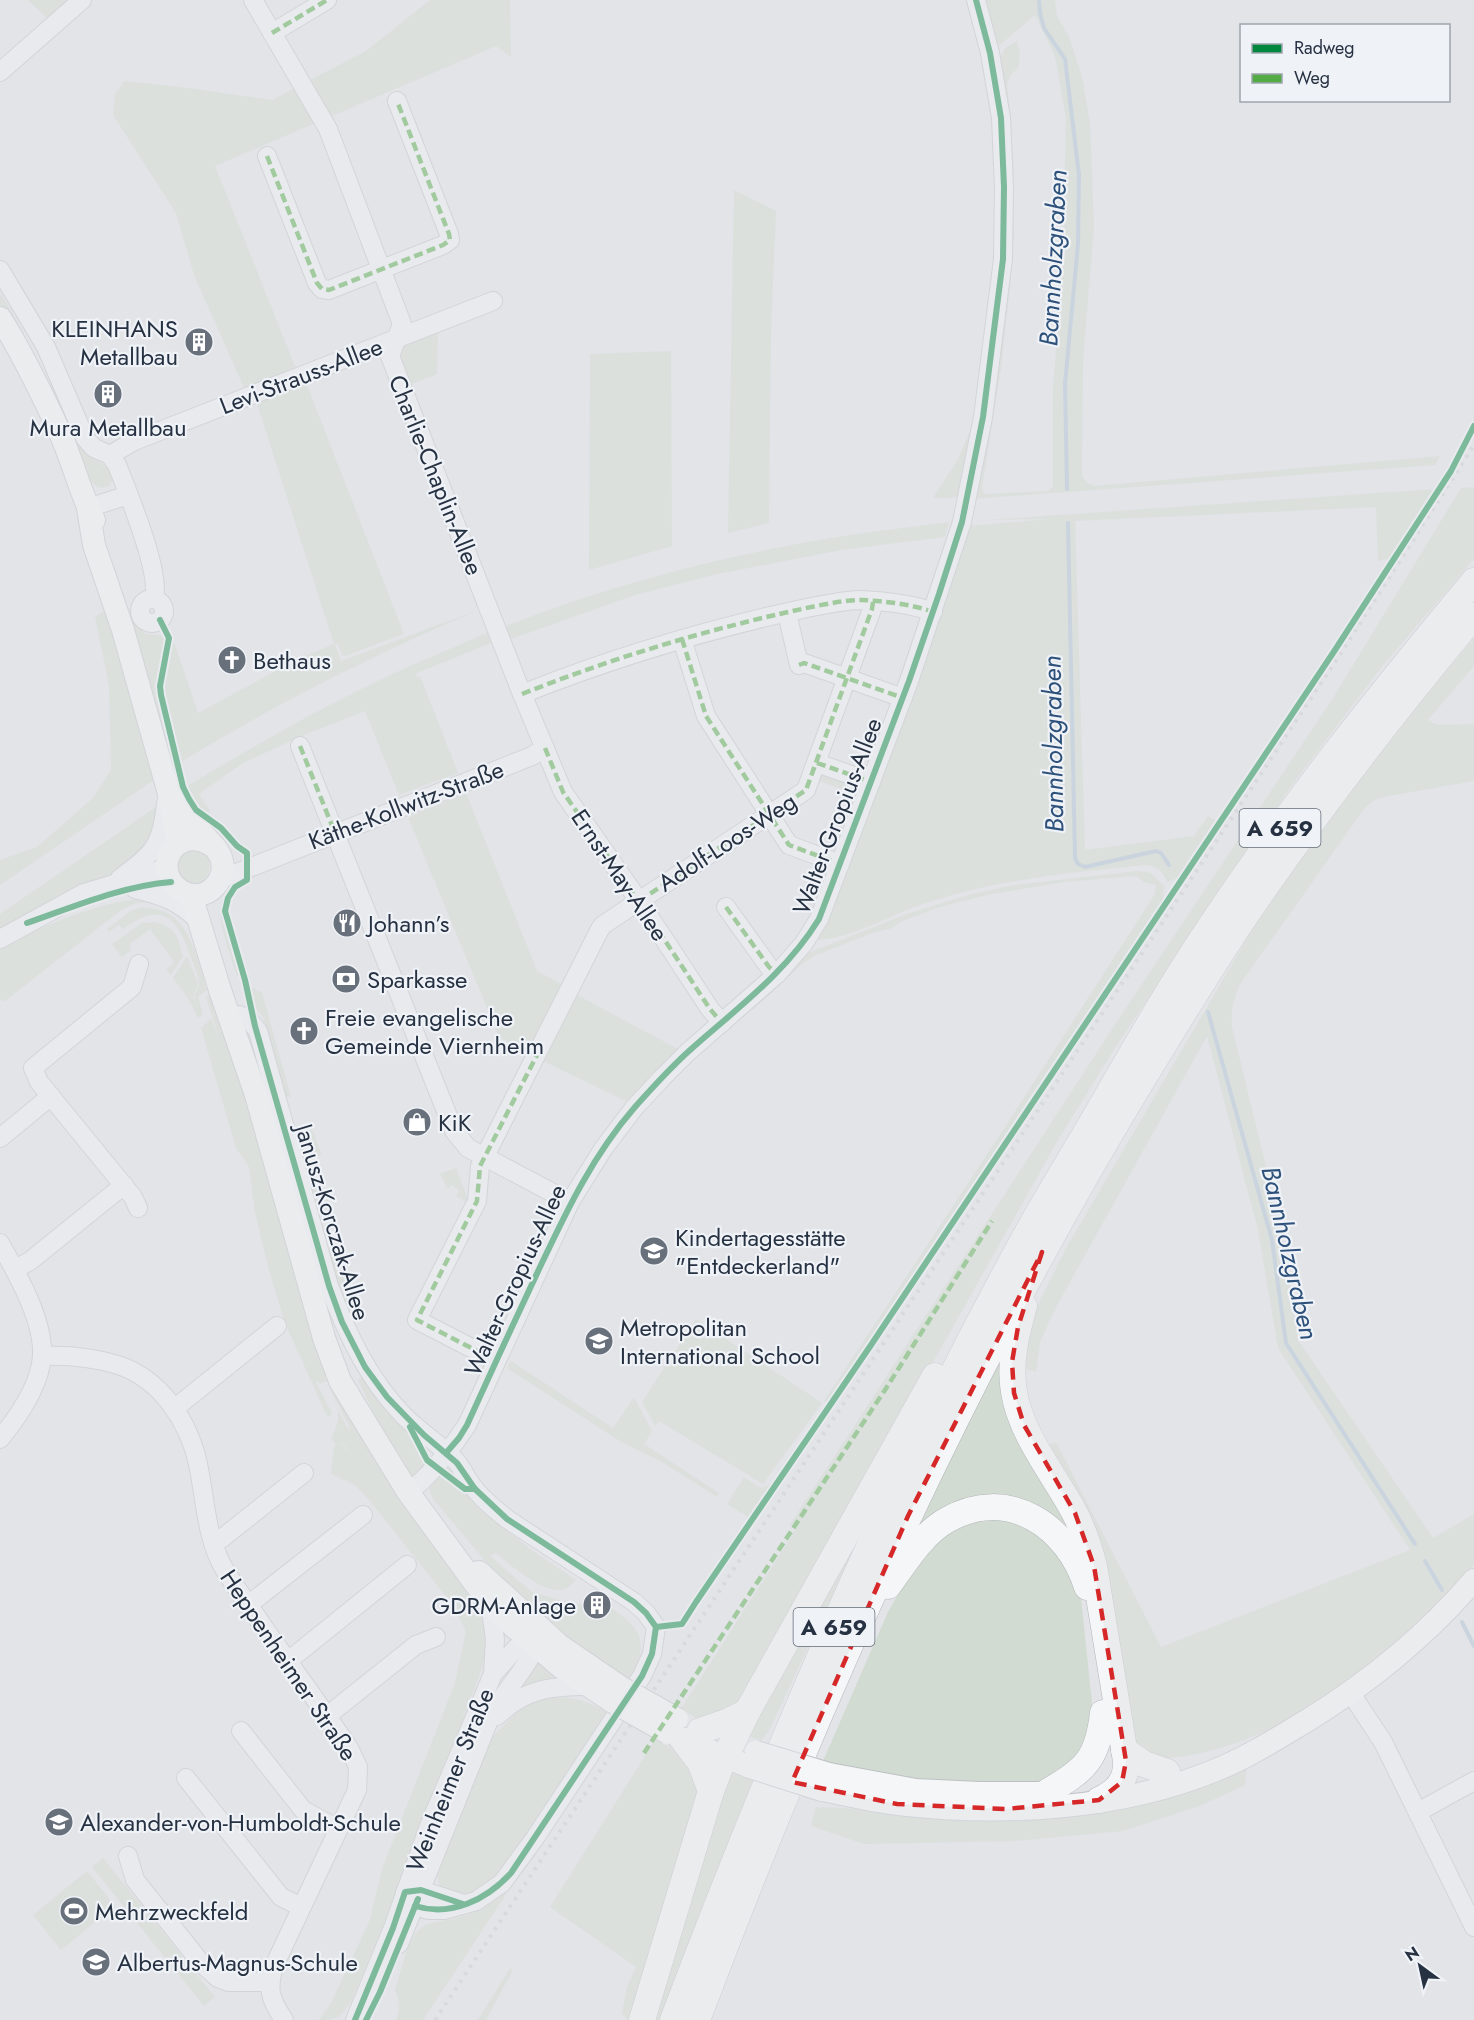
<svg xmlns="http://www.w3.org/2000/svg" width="1474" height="2020" viewBox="0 0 1474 2020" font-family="Jost,sans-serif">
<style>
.green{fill:#d2dbd1}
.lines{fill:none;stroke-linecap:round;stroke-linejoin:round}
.stream{stroke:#aec1d5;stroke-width:4}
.minor-casing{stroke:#c0c2c5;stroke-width:20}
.major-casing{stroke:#bdc1c5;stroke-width:24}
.highway-casing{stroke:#b4b7bc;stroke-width:27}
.minor{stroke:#f1f2f4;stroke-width:18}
.major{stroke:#f5f6f7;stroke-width:22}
.highway{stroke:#f5f6f7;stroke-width:26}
.rail{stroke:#cacccf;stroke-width:4;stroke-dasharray:3 6;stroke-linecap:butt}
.major-bridge-casing{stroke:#bdc1c5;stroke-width:24;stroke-linecap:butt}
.major-bridge{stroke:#f5f6f7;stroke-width:22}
.quiet{stroke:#53ab46;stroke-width:4.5;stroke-dasharray:9 4.5;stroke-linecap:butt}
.cycleway-casing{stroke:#eff2f7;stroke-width:10}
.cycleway{stroke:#00873e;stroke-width:6}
.marked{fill:none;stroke:#d62828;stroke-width:4.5;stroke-dasharray:12 8;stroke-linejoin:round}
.labels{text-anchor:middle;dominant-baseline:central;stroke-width:4.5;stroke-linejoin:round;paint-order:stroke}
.shield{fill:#eff2f7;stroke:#626b78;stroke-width:1.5}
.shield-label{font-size:22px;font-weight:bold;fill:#263142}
.poi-label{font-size:24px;fill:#263142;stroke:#eff2f7;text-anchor:start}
.street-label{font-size:24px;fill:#263142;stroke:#eff2f7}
.water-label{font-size:26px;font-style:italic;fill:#2d517a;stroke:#eff2f7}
</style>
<rect width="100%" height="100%" fill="#e2e4e7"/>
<g class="green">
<path d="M28,0H73L50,21Z"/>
<path d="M430,0H510L511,57L496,46L215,166L296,369L246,392L194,275L176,213L113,115L115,94L125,81L188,88L272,100L366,51Z"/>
<path d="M983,0H1055L1057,16L1069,37L1082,76L1090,124L1094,226L1083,360L1082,476L1088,484L1095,486L1440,456L1435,465L972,499L1005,309L999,60L1005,48L1017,41L1020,53L1018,68L1010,76L1007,85L1011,120L1014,182V237L1010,287L1001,369L982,488L984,493L986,494L1047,491L1052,488L1053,486V387L1063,261L1066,118L1055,56L1035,15L1001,44L994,42Z"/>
<path d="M734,190L776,211L771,329L769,523L728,533Z"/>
<path d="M0,293L15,317L48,381L60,392L69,422L79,445L88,456L110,469L113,478L110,485C101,490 97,487 90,480L70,430L0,304Z"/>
<path d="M438,327L437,374L404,387L397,355C406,338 421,334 438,327Z"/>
<path d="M991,327L963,495L951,498H933L957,461L975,420Z"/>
<path d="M671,351L672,546L589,570L590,354Z"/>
<path d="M303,375L404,634L345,656L342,655L338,644H335L341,661L481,609C377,653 277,703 181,762L164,694L163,682L173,639L198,713L298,659L334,644L254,394Z"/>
<path d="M1474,487V559L1384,664L1289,789L1113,1051L1058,1140L855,1501L873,1508L770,1729L761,1741L710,1719L696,1718L681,1709L796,1529L790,1525L1112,1029L1333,698L1461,488Z"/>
<path d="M1436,489L1391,558L1378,561L1376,507L1075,521L1085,850L1194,836L1208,816L1216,821L1178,878L1167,882C1163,871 1157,866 1145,865C1073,872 1002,879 932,901C895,912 859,936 819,940L818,935L863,827L969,526L1050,519L987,520Z"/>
<path d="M949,522L945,537L841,550L718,574L635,595L511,639L506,626C605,587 708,560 813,541C858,533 904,528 949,522Z"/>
<path d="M109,608L154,780L0,885V860L37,847L93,798L111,770L109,685L95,617Z"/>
<path d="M135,622L145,634L166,636L167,640L158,685L176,766L172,768L129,623Z"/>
<path d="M491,631L496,641L417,673L415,678L420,676L458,773L399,795L365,711L299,737L243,763L199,794L210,811L207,816L194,802L186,787C242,753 299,720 357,691C401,669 446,651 491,631Z"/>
<path d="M1474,638V666L1428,720L1437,725L1474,724V781L1383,797L1373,801L1364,809L1240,984C1233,999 1231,1010 1232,1027L1282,1232L1298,1340L1433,1538L1474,1514V1565C1462,1579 1451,1594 1438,1607C1428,1619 1415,1628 1404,1638C1336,1697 1249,1755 1156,1759L1132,1741L1044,1446L1056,1442L1161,1647L1410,1550L1278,1348L1258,1230L1207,1036L1055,1309L1040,1342L1036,1372L1020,1367L1029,1323L1065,1250L1256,923L1325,825L1400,727Z"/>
<path d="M820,770L857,783L853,793L816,780Z"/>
<path d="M466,793L537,971L563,985L528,1053L499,1037L408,817Z"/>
<path d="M159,805L155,835L124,868L56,897L0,929V914Z"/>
<path d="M192,848L207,854C214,867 207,889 189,883C185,882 181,877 177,875V859Z"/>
<path d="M1138,871L1151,873L1164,886L1163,898L1159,907L830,1403L824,1401L992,1147L1155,894L1156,885L1144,882L1136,876L1064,882L987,895L940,907L900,922L890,929L875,932L814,956L801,965L765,999L691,1061L664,1088L622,1138L601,1172L598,1170L662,1085L806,954L904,915L968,895L1014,885Z"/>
<path d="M242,880C234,885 226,891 224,901C220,915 236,959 241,975L237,976C229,947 202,894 242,880Z"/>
<path d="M145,898L180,911L193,930C175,906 146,893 120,911L5,1001L0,1000V948C45,925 94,903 145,898Z"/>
<path d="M139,908C189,905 195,953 207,990L198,997L203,1014L198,1019C193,1004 183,991 173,978L187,956L198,983L193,997L197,1009C196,1005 194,1000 195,995C196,991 199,986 199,982C198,974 193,963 190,955C177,916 160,901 123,929L119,925L109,932L107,929L131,911Z"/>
<path d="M155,922C177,928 177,936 183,956L171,975L166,970L174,962L150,929L130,944L131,950L122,957L112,944L142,923Z"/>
<path d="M249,986L262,993L291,1097L285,1096L274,1063L263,1016L255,1008Z"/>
<path d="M210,994L213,996L335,1377L320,1384L318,1381L316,1382L332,1413L330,1416H327L285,1323L269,1270L255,1212L249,1167L236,1148L201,1028L211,1019L220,1042L206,997Z"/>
<path d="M575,994L678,1049L628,1102L541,1060Z"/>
<path d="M310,1124L322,1155L314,1158L320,1173L312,1176L320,1201L327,1199L328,1202L319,1204L313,1201L294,1134L299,1128L303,1136L311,1133L308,1125Z"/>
<path d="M456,1168L469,1202L466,1205L465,1201L456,1196L459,1190L451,1185L448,1189L440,1174Z"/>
<path d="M333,1250L340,1277L348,1275L344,1283L355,1325H352L343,1304L328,1253Z"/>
<path d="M696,1319L822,1403L763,1484L659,1421L655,1426L642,1402Z"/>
<path d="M1010,1334L1005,1362L1082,1546L1002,1503L901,1557Z"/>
<path d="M511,1361L613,1428L634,1397L652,1431L644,1444L719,1493L717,1497L662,1462L623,1443L507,1368Z"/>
<path d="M365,1376L406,1427L427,1464L416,1475L411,1476C390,1446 373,1413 358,1380Z"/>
<path d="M338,1387L474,1594L486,1618L487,1651L484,1663L400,1886L352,2000C341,2016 340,2020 319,2020L331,2003L370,1920L382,1869L455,1683L466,1631L452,1604L370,1501L355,1485L331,1474L334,1447L337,1444L341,1443L351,1456L342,1442L335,1444L332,1438L338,1421V1410L348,1429L350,1428L331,1391Z"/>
<path d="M444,1465L451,1467L503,1527L530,1549L576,1580C572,1584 567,1590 560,1590C540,1591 510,1565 496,1553L490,1556L532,1592L559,1600L585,1605L601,1616L610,1607C646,1632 648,1643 629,1682L598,1664L502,1586L481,1556L433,1499C425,1482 433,1478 444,1465Z"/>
<path d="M744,1477L761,1488L776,1482L752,1517H748L727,1504Z"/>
<path d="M975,1517L1026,1521L1065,1555L1081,1598L1092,1703L1093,1724L1081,1757L1046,1781L976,1784L874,1776L823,1761L888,1612L918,1559L934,1539Z"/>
<path d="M537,1658L567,1681L516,1693Z"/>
<path d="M561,1697C580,1699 594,1704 610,1714L497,1878L471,1895L458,1897L440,1888L437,1875L439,1863L488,1741L520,1709L540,1699Z"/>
<path d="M655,1740L676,1750L702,1780L635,2020H628L622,2013L627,1987L636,1967L550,1907Z"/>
<path d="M1247,1766L1245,1785L1202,1805L1123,1831L1016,1841L864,1844L811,1826L816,1807L846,1808L895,1816L941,1819Z"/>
<path d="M729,1772L753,1781V1785L660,2020H647Z"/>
<path d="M103,1858L215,1997L204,2006L92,1867Z"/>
<path d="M87,1871L115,1906L61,1950L33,1915Z"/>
<path d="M513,1884L423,2020H396C400,2009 400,2000 395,1990C401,1972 405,1949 416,1933C427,1919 448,1922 463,1916C483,1910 499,1899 513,1884Z"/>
<path d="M510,1968L513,1970L486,2020H478Z"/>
</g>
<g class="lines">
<g class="stream">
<path d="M1039,0L1040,13L1044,28L1065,59L1079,175L1078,244L1065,384L1067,489"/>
<path d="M1068,523L1075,858L1078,864L1085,867L1156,851L1161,853L1169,865"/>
<path d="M1208,1012L1272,1240L1286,1343L1415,1544"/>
<path d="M1425,1561L1442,1590"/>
<path d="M1462,1622L1474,1646"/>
</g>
<g class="minor-casing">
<g id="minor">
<path d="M253,0L328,129L402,324L390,356L520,689L563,792L639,901L710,1009L722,1023"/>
<path d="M272,33L327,0"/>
<path d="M0,72L82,0"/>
<path d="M267,156L317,283L322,289L329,290L443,245L450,240L449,234L397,101"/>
<path d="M0,270L46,347L85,438L94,448L110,455L117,465C128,493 161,572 154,598"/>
<path d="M110,455L134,441L493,301"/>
<path d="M88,508L128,495"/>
<circle cx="152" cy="611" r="12"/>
<path d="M787,613L799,665L804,663L903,698"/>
<path d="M682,639L706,716L789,845L840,864"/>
<path d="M522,694C605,661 689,635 775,615C798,610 838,600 861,600C884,601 911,604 933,612"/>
<path d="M300,746L454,1131L468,1148L570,1202"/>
<path d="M817,763L871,782"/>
<path d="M120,878C154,854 162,845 166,803"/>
<path d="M221,879L532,756L545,748"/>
<path d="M135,889C164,896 179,901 201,923"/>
<path d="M726,907L769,967L777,974"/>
<path d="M0,939L84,893L166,868"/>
<path d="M239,1015L250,1021L258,1031L329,1286C347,1334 368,1379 404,1416C420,1432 441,1445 456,1461C463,1469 467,1480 474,1488C483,1500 496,1510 507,1519L634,1602L646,1613L656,1627L652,1654L642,1676L535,1838L502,1883L476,1901L444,1910H428L415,1906L405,1892"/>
<path d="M0,1138L51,1096"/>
<path d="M138,1208L133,1197L39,1082L33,1068L132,987L139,964"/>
<path d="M0,1243C17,1274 44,1320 42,1356C40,1386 18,1417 0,1439"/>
<path d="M15,1269L30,1261L124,1185"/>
<path d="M483,1354L417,1320L477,1201L480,1166L600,929L603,925L806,790L872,609L873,602"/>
<path d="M42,1356C66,1355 95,1358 118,1365C161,1379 189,1422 198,1464C205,1497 206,1535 222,1565C235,1588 251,1608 265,1629C293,1669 322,1708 349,1748L358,1767L357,1790L274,1966C267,1990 270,1999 284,2020"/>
<path d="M174,1409L277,1326"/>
<path d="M408,1492C428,1479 454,1445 467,1425L570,1202L603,1149L634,1108L663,1077L688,1052L777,974L804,943L819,919L909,681L962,522L983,417L1003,259L1004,187L1001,118L990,53L976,0"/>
<path d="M214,1540L221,1539L304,1473"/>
<path d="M490,1604L495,1639L493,1674"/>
<path d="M248,1605L363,1515"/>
<path d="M288,1661L407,1565"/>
<path d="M1350,1692L1383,1742L1474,1927"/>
<path d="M327,1716L416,1645L436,1637"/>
<path d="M497,1716C525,1689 550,1686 587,1686"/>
<path d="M241,1731L303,1810L338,1829"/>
<path d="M186,1778L281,1897L301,1907"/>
<path d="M1418,1812L1474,1781"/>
<path d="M128,1856L135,1880L202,1964L218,1978L228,1982H270"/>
<path d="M410,1891L421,1890L464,1904"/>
<path d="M399,1944L491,1715C506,1688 531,1665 540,1635"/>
<path d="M355,2020L393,1928L429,1826L493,1674L517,1647L537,1633"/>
</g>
</g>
<g class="major-casing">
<g id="major">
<path d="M0,318C23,354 42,394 60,433C73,462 80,492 94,520"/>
<path d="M88,508L94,545L123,630L168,790L176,831L177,844"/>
<path d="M172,796C179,806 186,816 194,825C203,836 219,847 222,861C227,882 205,902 185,893C148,876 172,822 211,845"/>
<path d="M191,895L219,987L256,1095L324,1338L340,1381L408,1492L490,1604L514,1627L561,1667L613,1702"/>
<path d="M479,1572L559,1645L622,1688"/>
<path d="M679,1738L750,1767"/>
<path d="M829,1774L916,1790L979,1793H1042"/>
<path d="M822,1790C848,1795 873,1801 898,1804C1002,1816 1119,1810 1216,1770C1248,1757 1278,1738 1308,1720C1371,1681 1426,1636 1474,1580"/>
</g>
</g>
<g class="highway-casing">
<g id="highway">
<path d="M1024,1306C1016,1334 1009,1363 1014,1392C1021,1435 1053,1473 1073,1510C1083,1528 1089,1547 1094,1566L1126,1761C1127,1781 1116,1792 1099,1800"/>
<path d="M888,1586C905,1563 922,1534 947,1520C1008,1485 1068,1526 1087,1587"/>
<path d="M700,1731L729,1721L747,1712"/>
<path d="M684,1741L700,1762L711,1791"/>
<path d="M1124,1750L1144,1764L1167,1772"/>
<path d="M1047,1792C1086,1770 1098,1758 1103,1713"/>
<path d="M642,2020L711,1791L720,1768L747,1712L935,1376"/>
<path d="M673,2020C773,1756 884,1494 1020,1246C1042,1205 1067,1165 1091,1124C1127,1062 1162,999 1202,939C1284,814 1378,696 1474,581"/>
<path d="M697,2020C820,1694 963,1375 1144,1077C1181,1017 1217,956 1257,899C1325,801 1398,707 1474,616"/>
</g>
</g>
<use href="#minor" class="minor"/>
<use href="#major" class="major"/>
<use href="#highway" class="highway"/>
<path class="rail" d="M435,2020L1339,656L1474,445"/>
<g class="major-bridge-casing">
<g id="major-bridge">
<path d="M622,1688L677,1719"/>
<path d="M613,1702L668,1733"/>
<path d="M756,1752L829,1774"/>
<path d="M750,1767L822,1790"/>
</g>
</g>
<use href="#major-bridge" class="major-bridge"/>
<g class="quiet">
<path d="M272,33L327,0"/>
<path d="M267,156L317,283L322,289L329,290L443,245L450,240L449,234L397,101"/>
<path d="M682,639L706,716L789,845L840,864"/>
<path d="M799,665L804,663L903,698"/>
<path d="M522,694C605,661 689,635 775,615C798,610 838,600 861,600C884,601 911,604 933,612"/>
<path d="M300,746L335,833"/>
<path d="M545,748L563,792L639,901L710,1009L722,1023"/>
<path d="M817,763L871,782"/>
<path d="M639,901L806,790L872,609L873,602"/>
<path d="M726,907L769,967L777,974"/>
<path d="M483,1354L417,1320L477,1201L480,1166L537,1055"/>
<path d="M644,1753L885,1390L992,1221"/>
</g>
<g class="cycleway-casing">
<g id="cycleway">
<path d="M160,620L169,638L160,686L161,695L183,787L189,799L196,810L221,828L237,846L247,853V880L235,887L228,898L225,911L245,980L255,1026L318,1247L329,1286L342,1322L365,1367L387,1397L424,1435L457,1463L475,1489L507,1519L634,1602L646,1613L656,1627L652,1654L642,1676L511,1873C486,1900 451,1917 415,1906"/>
<path d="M27,923C73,907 122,886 171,882"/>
<path d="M410,1427L427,1460L465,1489H475"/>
<path d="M446,1453L459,1438L467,1425C491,1372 515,1320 540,1267C567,1210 593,1155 635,1107C652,1088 670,1068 689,1051C736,1009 786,973 819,919L909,681L939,594L962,522L983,417L1003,259L1004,187L1001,118L990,53L976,0"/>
<path d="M656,1627L682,1624L696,1602L871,1345L1333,653L1451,471L1474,426"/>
<path d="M355,2020L393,1928L405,1892L421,1890L463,1904"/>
<path d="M366,2020L380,1992L418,1899"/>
</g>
</g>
<use href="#cycleway" class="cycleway"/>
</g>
<path d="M0 0H1474V2020H0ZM1042,1252L1018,1327L1012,1362L1014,1393L1024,1425L1075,1513L1094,1566L1126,1761L1122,1782L1099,1800L1006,1809L897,1804L792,1782L908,1516Z" fill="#e2e4e7" fill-opacity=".55" fill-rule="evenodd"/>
<path class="marked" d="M1042,1252L1018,1327L1012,1362L1014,1393L1024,1425L1075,1513L1094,1566L1126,1761L1122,1782L1099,1800L1006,1809L897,1804L792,1782L908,1516Z"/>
<defs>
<g id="building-disc" transform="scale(1.5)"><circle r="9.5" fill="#68707c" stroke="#eff2f7"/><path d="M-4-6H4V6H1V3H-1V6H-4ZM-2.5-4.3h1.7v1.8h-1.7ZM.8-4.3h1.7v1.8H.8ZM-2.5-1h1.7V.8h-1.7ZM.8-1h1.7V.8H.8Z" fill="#fff"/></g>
<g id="church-disc" transform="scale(1.5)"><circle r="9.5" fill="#68707c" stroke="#eff2f7"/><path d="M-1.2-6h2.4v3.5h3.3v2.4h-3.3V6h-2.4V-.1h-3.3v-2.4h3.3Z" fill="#fff"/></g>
<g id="restaurant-disc" transform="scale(1.5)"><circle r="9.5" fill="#68707c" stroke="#eff2f7"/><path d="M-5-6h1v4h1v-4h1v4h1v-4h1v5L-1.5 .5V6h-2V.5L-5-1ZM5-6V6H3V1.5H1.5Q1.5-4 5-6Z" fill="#fff"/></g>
<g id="bank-disc" transform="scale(1.5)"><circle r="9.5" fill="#68707c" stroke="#eff2f7"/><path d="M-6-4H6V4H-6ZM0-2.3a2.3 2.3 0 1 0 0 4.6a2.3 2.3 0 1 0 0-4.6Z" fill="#fff"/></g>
<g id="shop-disc" transform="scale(1.5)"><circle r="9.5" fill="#68707c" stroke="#eff2f7"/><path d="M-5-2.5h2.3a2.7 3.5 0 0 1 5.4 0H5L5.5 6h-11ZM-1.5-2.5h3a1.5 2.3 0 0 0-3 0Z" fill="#fff"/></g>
<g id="school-disc" transform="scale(1.5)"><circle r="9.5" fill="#68707c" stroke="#eff2f7"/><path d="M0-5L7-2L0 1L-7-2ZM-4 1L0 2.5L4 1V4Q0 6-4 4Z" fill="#fff"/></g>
<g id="stadium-disc" transform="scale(1.5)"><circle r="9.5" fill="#68707c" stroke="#eff2f7"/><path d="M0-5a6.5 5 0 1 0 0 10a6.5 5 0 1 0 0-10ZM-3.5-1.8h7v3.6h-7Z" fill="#fff"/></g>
</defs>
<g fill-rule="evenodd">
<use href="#building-disc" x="199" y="342"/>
<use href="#building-disc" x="108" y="394"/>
<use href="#church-disc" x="232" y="660"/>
<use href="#restaurant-disc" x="347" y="923"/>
<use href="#bank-disc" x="346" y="979"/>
<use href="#church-disc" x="304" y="1031"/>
<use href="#shop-disc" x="417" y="1122"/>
<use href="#school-disc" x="654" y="1251"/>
<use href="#school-disc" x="599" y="1341"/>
<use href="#building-disc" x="597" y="1605"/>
<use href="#school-disc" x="59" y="1822"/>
<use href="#stadium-disc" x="74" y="1911"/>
<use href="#school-disc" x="96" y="1962"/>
</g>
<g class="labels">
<g class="shield">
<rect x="1239.5" y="809" width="81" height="38" rx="4.5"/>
<rect x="793.5" y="1608" width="81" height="38" rx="4.5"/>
</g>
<g class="shield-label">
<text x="1280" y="828">A 659</text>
<text x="834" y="1627">A 659</text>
</g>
<g class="poi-label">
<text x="178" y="328" text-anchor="end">KLEINHANS<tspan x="178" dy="28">Metallbau</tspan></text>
<text x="108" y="427" text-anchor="middle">Mura Metallbau</text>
<text x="253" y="660">Bethaus</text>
<text x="368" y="923">Johann’s</text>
<text x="367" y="979">Sparkasse</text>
<text x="325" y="1017">Freie evangelische<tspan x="325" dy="28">Gemeinde Viernheim</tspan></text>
<text x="438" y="1122">KiK</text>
<text x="675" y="1237">Kindertagesstätte<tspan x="675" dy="28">"Entdeckerland"</tspan></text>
<text x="620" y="1327">Metropolitan<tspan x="620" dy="28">International School</tspan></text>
<text x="576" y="1605" text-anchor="end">GDRM-Anlage</text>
<text x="80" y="1822">Alexander-von-Humboldt-Schule</text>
<text x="95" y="1911">Mehrzweckfeld</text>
<text x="117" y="1962">Albertus-Magnus-Schule</text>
</g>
<g class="street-label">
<text transform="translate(301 376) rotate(-21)">Levi-Strauss-Allee</text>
<text transform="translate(436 475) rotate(68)">Charlie-Chaplin-Allee</text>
<text transform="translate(406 805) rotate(-21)">Käthe-Kollwitz-Straße</text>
<text transform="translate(837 816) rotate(-69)">Walter-Gropius-Allee</text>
<text transform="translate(727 842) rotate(-33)">Adolf-Loos-Weg</text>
<text transform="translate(620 875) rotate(56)">Ernst-May-Allee</text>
<text transform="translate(333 1222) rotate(73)">Janusz-Korczak-Allee</text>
<text transform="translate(515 1280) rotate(-65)">Walter-Gropius-Allee</text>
<text transform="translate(289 1665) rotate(56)">Heppenheimer Straße</text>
<text transform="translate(450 1780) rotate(-68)">Weinheimer Straße</text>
</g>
<g class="water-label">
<text transform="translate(1053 258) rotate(-87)">Bannholzgraben</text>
<text transform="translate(1053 744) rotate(-91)">Bannholzgraben</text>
<text transform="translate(1290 1253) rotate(77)">Bannholzgraben</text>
</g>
</g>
<rect x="1240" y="24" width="210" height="78" fill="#eff2f7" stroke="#9fa5af" stroke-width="1.5"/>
<rect x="1252" y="44" width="30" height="9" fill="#00873e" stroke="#9fa5af" stroke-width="1.5"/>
<text x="1294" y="54" font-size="18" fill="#263142">Radweg</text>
<rect x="1252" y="74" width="30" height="9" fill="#53ab46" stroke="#9fa5af" stroke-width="1.5"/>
<text x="1294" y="84" font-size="18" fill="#263142">Weg</text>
<g transform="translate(1420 1966) rotate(327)" stroke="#eff2f7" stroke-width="4.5" paint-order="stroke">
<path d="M0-4.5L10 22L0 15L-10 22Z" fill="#263142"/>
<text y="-9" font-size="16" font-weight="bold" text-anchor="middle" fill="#263142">N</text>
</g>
</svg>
